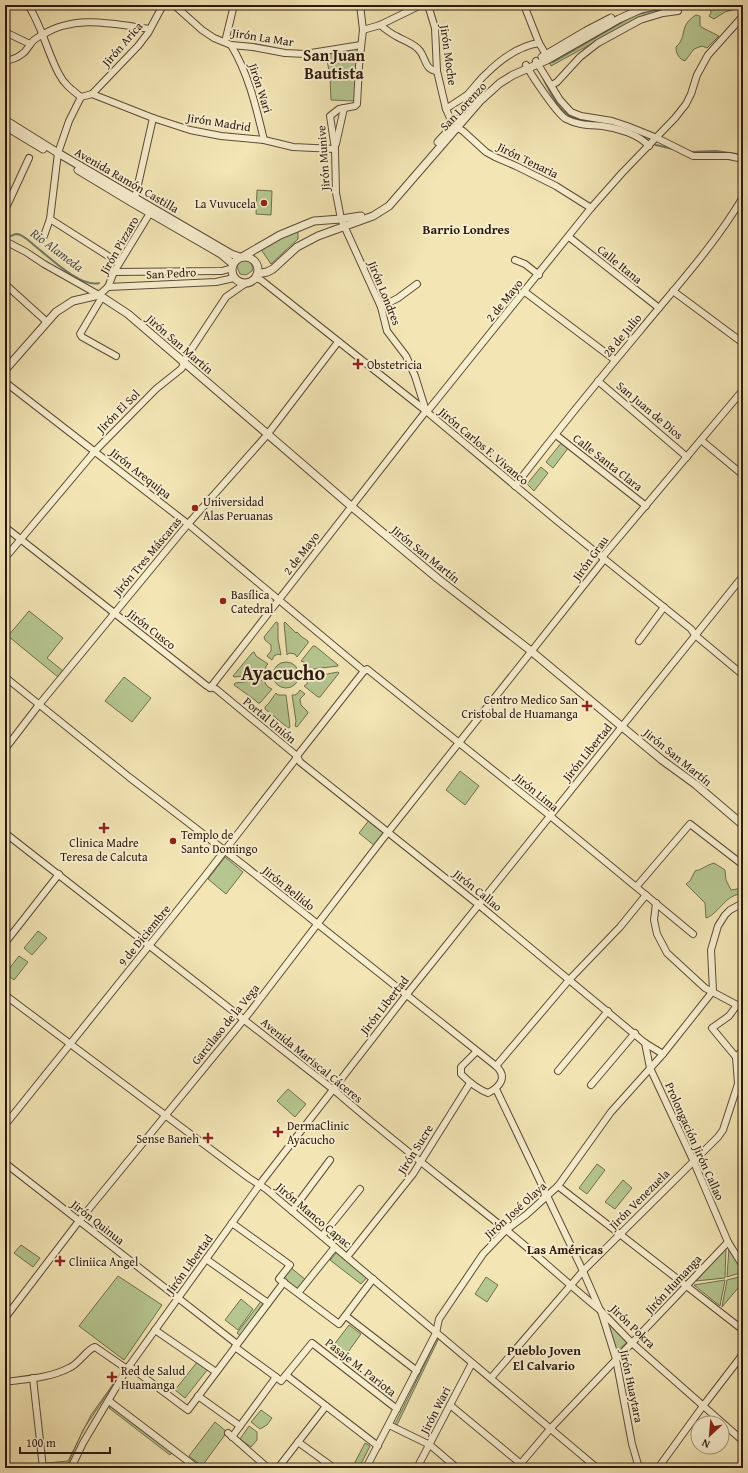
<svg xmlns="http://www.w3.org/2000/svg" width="748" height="1473" viewBox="0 0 748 1473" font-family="'Gentium Book Plus',serif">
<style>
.green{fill:#b6c690;stroke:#706f4f}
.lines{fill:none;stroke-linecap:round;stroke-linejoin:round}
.stream{stroke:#6f7d6a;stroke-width:2}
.minor-casing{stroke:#5d4b38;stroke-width:8}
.tertiary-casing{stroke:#5d4b38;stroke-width:9}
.minor{stroke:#f7eece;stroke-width:6}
.tertiary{stroke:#f7eece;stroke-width:7}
.poi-dot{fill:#8f2418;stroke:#f7eece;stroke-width:1.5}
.labels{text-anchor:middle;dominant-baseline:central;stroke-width:4;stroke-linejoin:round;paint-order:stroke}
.street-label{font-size:12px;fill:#2b180e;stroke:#f7eece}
.poi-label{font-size:12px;fill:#2b180e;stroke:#f7eece;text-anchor:start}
.neighbourhood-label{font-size:13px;font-weight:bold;fill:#2b180e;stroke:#f7eece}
.water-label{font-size:13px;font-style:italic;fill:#535344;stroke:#f7eece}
.district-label{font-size:16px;font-weight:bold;fill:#2b180e;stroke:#f7eece}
.town-label{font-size:20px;font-weight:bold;fill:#2b180e;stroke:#f7eece}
</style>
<rect width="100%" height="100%" fill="#f3e5b4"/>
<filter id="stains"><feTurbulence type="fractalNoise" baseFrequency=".005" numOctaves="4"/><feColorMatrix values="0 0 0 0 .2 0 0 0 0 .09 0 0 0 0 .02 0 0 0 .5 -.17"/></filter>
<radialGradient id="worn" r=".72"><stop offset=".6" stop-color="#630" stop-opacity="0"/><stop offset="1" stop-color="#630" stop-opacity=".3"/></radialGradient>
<g class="green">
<path d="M659,5H700L677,8L636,19L551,66L549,61L634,12Z"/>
<path d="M710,5H736L737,6L735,9L725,12L714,19L709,16L711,13Z"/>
<path d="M696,15L700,16V25L701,27L719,36L707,48L702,46L694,49L685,61C679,59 676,54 676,47C688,36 678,26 696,15Z"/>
<path d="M359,48L355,101L331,100L330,76L326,55Z"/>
<path d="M257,190L272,191L271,215L256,214Z"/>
<path d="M298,228V239L271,264L260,248Z"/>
<path d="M244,260L250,261L253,268L252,271L246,275L240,274L237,267L239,262Z"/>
<path d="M562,442L569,447L553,468L546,462Z"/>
<path d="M541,467L548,473L534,491L527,484Z"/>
<path d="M29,611L63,638L47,658L63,671L58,677L8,636Z"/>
<path d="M276,622L278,623V639L281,655L278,654L274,656L272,660L267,656L271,651V645L265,640L264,637Z"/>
<path d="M285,622L296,633L297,632L302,637L308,641V643L297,657L295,654L289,653L287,655L284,623Z"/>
<path d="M313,646H315L338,665V666L306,670L307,666L304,662L301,661Z"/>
<path d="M254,652L256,656L268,664L266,666L265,671L266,674L234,677L233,676L252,653Z"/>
<circle cx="286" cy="675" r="13"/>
<path d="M338,672L339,673L320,697H318L304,686L307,684L308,679L307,676L322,674V675Z"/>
<path d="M124,677L151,698L132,722L105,701Z"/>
<path d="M261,680H266L265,683L268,687L272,689L260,703H258L255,700L234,685L235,683Z"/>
<path d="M300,690L305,694L300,699L301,705L307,711L308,713L297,727L295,726L296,721L292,695H295L298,693Z"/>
<path d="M276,693L278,695H286L290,727L288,728L265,709V707L269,703Z"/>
<path d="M460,771L479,786L465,805L446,790Z"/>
<path d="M370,819L386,833L375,846L359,833Z"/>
<path d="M225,857L243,872L226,894L208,879Z"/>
<path d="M714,863L725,870L726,880L731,890L743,888V894C726,893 719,914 706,918L705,903L686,884L690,881L695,871C702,870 706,865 714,863Z"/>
<path d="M38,931L47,938L32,955L24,948Z"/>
<path d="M19,956L28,962L14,980L5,974Z"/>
<path d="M288,1089L306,1104L295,1117L277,1101Z"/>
<path d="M597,1164L605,1170L587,1194L579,1188Z"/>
<path d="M623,1180L632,1188L615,1209L605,1202Z"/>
<path d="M21,1245L40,1258L33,1267L14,1253Z"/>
<path d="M726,1248L725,1278L696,1281Z"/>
<path d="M729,1248L743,1272L727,1277Z"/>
<path d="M337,1252L368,1276L361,1284L330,1260Z"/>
<path d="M290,1267L306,1280L297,1291L281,1279Z"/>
<path d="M118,1276L162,1305L124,1360L79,1326Z"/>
<path d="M743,1276V1282L722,1307L727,1280Z"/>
<path d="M486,1277L498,1285L487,1302L475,1294Z"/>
<path d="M725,1280L720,1306L694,1285Z"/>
<path d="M241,1299L253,1309L238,1330L225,1320Z"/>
<path d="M262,1300L267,1304L242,1337L237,1333Z"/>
<path d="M609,1322L627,1342L615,1353L608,1323Z"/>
<path d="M349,1325L361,1334L343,1359L330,1350Z"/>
<path d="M438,1337L439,1338L397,1425L395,1424Z"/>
<path d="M198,1361L208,1369L185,1398L175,1390Z"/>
<path d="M121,1373L83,1430L66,1468H46V1463L68,1461L91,1415Z"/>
<path d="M110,1406L172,1453L170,1455L109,1408Z"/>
<path d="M261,1410L272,1418L267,1425L260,1429L251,1422Z"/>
<path d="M215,1422L227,1432L202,1466L189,1456Z"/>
<path d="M249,1426L257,1432V1440L251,1447L240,1439Z"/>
<path d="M365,1443L370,1446L359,1468H352Z"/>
</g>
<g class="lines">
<g class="stream">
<path d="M660,8L681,5"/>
<path d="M637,14L650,11"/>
<path d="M553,62L631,17"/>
<path d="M543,78C551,93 560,115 576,119C587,122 598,121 608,124"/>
<path d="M643,138L656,145L673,149"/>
<path d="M691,152L716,151L743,155"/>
<path d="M6,239C9,237 13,234 17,234C24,235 30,242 35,246C49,257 81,288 99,283"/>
</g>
<g class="minor-casing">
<g id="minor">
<path d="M28,5C42,26 47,52 59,74C64,84 72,90 81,97"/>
<path d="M174,5L202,30L214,38L231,45L253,47L285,53L305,54L361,45"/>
<path d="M360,5L363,30L359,66L357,104L355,106L339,109L330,116L335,149L336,193L341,219L381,307L387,331L406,356L415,376L426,411"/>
<path d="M428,5L435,28L437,71L446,109L453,125L463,131L486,152L495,157L516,166L556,186L591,208"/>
<path d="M524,5L539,43L548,58"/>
<path d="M380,25C385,29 390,33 396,36C404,41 414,43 420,51C426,59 425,70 437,71"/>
<path d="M363,30L380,25L421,5"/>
<path d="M5,32L30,44"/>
<path d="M225,42L234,5"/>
<path d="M231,45C249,75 256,107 264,140"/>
<path d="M5,61C11,60 17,58 22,54C26,52 27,48 30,45C32,41 38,37 42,35C75,14 114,24 150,29"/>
<path d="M536,61L560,100L571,112L581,116L612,121L627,126L657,138L693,156H729L743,159"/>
<path d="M526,65C532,76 557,114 566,119C577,125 590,125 602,126C618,128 638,134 649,146"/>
<path d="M552,85L557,82L580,57L598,43L640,20L663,13L678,11"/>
<path d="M92,94L138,46L148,33L163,5"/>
<path d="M81,97L92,94L153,118L190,130L221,136L264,140L293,147L335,149"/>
<path d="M446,109C453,104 460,100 467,95C474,88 479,80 486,74C500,60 519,46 539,43"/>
<path d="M336,144L344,108"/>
<path d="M135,198L153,118"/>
<path d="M5,210L29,158"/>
<path d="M50,219L119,263"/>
<path d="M44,236L50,219L58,153L69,121L81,97"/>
<path d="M569,237L659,308"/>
<path d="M5,241L26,252L44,264L99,295L108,287L114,272L150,213"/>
<path d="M515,260L525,264L539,275"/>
<path d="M114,272L222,271L232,268"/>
<path d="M255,278L261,280L426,411L556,520L691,629L695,635L743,675"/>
<path d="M5,284L47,322"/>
<path d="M108,287L216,282L234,278"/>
<path d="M673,291L743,343"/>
<path d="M525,292L615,360"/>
<path d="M102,297L80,334L82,337L116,356"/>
<path d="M381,307L398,298L417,284"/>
<path d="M598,381L687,457"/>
<path d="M5,382L188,524L364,671"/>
<path d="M556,435L646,506"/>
<path d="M701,440L743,475"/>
<path d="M515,486C555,434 597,382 639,332C675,288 714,246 743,197"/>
<path d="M5,527L207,686L216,689L297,756L300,762L479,905L645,1043L663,1054"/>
<path d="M5,558L95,451L156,389L181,369L183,366V362L226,297L246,283"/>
<path d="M639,641L664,607"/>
<path d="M5,677L129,777L246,867L496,1066C508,1077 500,1087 488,1093C477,1089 469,1082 461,1074V1067L477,1051"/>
<path d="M210,688L426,411L430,408L591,208L622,173L675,118L686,104L691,94L697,75L708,55L743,16"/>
<path d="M5,749L38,706L188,524L267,435L338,342"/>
<path d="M5,833L334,1090C390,1139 448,1183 505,1229C537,1255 568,1284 600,1310"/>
<path d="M637,886L690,824L743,865"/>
<path d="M656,903L654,920L657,934L667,953L705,988L737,1005H743"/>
<path d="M5,943L59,874"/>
<path d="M713,991L711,950L718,926L725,915L730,910L743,903"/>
<path d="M5,995L249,1178L266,1189L597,1468"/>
<path d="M645,1043L650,1068L693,1160L728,1242L743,1266"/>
<path d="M736,1057L712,1028L729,1016L737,1005"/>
<path d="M736,1057L743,1050"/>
<path d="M496,1066L569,980L620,927L646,895"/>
<path d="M558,1071L608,1011"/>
<path d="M591,1085L635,1033"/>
<path d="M496,1089L583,1271L600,1310L632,1343L743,1441"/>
<path d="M5,1125L205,876L295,760L297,756L364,671L367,669L549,815L693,934"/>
<path d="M5,1163L237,1344"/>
<path d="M558,1186L743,1330"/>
<path d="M292,1211L330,1160"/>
<path d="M232,1223L290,1265L279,1279L339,1324L373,1279"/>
<path d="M322,1236L360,1189"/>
<path d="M347,1257L413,1174L470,1083"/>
<path d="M206,1259L268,1303"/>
<path d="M298,1293L335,1247"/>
<path d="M601,1311L616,1359L632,1444L639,1468"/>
<path d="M346,1316L417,1371"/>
<path d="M5,1318L79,1221L250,1012L381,841L603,561L604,555L743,390"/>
<path d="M155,1330L216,1372"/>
<path d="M235,1347L276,1377"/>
<path d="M129,1366L188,1410L284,1282"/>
<path d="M286,1375L378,1446"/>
<path d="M33,1378L43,1468"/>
<path d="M491,1378L583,1271L718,1137L723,1130L738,1084L736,1057"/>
<path d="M5,1382C26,1379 50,1378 69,1368C79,1364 87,1349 95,1347L127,1369"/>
<path d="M198,1396L240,1426"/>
<path d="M109,1401L197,1468"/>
<path d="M450,1405L526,1468"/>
<path d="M389,1425L430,1445L457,1468"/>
<path d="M228,1433L268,1468"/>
<path d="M232,1437L276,1377L281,1381L312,1343L397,1409"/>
<path d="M298,1442L334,1468"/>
<path d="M71,1468L83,1443L127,1369L263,1180L407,994L743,576"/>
<path d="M278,1468L326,1406"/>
<path d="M366,1468L436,1333L439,1319L483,1254L506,1230L526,1215L558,1186L611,1112L663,1054L713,991"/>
<path d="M417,1468L472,1363"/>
<path d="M517,1468L550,1429L728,1242"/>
<path d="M658,1468L703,1406L743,1354"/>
</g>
</g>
<g class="tertiary-casing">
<g id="tertiary">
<path d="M542,57L586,31L611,18"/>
<path d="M5,120L58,153L231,254L240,257"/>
<path d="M5,126L43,149"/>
<path d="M438,142L461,117"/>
<path d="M78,170L131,202L221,254L233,264"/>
<circle cx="245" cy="270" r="13"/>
<path d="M242,257L280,235L314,221L341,219L361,216"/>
<path d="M257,274L267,272L273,269L297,247L318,236L373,216L389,206L480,101L500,83L513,75L547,60L619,19L641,9L661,5"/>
<path d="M5,370L56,312L73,301L99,295L128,314L351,506L437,578L531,651L662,760L695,784L743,825"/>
</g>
</g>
<use href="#minor" class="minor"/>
<use href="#tertiary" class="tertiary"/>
</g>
<g class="poi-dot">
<circle cx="264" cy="203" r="4"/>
<path d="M356 358h4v4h4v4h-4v4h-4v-4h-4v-4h4z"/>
<circle cx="195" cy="508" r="4"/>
<circle cx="223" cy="601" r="4"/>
<path d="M585 700h4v4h4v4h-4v4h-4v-4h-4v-4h4z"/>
<path d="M102 822h4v4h4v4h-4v4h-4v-4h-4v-4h4z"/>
<circle cx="173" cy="841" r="4"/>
<path d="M276 1126h4v4h4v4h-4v4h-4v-4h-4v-4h4z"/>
<path d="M206 1132h4v4h4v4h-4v4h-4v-4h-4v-4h4z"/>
<path d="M58 1255h4v4h4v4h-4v4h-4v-4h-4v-4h4z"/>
<path d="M110 1371h4v4h4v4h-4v4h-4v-4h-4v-4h4z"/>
</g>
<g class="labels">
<g class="street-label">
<text transform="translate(263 37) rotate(9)">Jirón La Mar</text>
<text transform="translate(122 44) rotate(-49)">Jirón Arica</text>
<text transform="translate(449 55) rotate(82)">Jirón Moche</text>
<text transform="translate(261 88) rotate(72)">Jirón Wari</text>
<text transform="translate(463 106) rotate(-47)">San Lorenzo</text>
<text transform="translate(219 122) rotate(9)">Jirón Madrid</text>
<text transform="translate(323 158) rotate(-94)">Jirón Munive</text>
<text transform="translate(528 160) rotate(26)">Jirón Tenaria</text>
<text transform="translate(127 180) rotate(30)">Avenida Ramón Castilla</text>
<text transform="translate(119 245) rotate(-60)">Jirón Pizzaro</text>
<text transform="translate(620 264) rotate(39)">Calle Itana</text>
<text transform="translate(171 273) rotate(-3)">San Pedro</text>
<text transform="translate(385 293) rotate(68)">Jirón Londres</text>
<text transform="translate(504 300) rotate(-51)">2 de Mayo</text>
<text transform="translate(622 335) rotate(-50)">28 de Julio</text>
<text transform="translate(180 344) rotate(41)">Jirón San Martín</text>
<text transform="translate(650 410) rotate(40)">San Juan de Dios</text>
<text transform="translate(118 411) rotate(-45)">Jirón El Sol</text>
<text transform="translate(484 446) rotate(40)">Jirón Carlos F. Vivanco</text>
<text transform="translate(608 462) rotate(38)">Calle Santa Clara</text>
<text transform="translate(141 473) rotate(38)">Jirón Arequipa</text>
<text transform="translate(301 553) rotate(-52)">2 de Mayo</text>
<text transform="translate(426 554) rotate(39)">Jirón San Martín</text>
<text transform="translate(147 556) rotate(-50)">Jirón Tres Máscaras</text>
<text transform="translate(590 558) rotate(-54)">Jirón Grau</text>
<text transform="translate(152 629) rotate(38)">Jirón Cusco</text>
<text transform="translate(270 720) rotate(40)">Portal Unión</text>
<text transform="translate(587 752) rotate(-51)">Jirón Libertad</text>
<text transform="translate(678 757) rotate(39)">Jirón San Martín</text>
<text transform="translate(537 792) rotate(39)">Jirón Lima</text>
<text transform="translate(289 888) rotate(39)">Jirón Bellido</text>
<text transform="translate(478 890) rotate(39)">Jirón Callao</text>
<text transform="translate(144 935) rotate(-51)">9 de Diciembre</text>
<text transform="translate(384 1005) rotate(-52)">Jirón Libertad</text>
<text transform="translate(225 1024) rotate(-51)">Garcilaso de la Vega</text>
<text transform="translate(312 1060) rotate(39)">Avenida Mariscal Cáceres</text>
<text transform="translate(695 1141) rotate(66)">Prolongación Jirón Callao</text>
<text transform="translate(415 1149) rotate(-58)">Jirón Sucre</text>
<text transform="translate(639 1199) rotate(-45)">Jirón Venezuela</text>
<text transform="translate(515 1210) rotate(-42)">Jirón José Olaya</text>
<text transform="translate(314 1215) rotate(40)">Jirón Manco Capac</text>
<text transform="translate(98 1222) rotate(38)">Jirón Quinua</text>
<text transform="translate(189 1264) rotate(-54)">Jirón Libertad</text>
<text transform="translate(673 1284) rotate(-47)">Jirón Humanga</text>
<text transform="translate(633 1326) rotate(44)">Jirón Pokra</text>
<text transform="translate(361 1367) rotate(38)">Pasaje M. Pariota</text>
<text transform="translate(632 1386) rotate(78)">Jirón Huaytara</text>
<text transform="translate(435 1410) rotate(-63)">Jirón Wari</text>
</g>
<g class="poi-label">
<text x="256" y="203" text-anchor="end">La Vuvucela</text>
<text x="367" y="364">Obstetricia</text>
<text x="203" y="501">Universidad<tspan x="203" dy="14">Alas Peruanas</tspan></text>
<text x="231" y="594">Basílica<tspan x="231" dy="14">Catedral</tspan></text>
<text x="578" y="699" text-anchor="end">Centro Medico San<tspan x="578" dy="14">Cristobal de Huamanga</tspan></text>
<text x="181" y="834">Templo de<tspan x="181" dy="14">Santo Domingo</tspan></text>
<text x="104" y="842" text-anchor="middle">Clinica Madre<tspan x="104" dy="14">Teresa de Calcuta</tspan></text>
<text x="287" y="1125">DermaClinic<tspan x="287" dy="14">Ayacucho</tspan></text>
<text x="199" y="1138" text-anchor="end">Sense Baneh</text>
<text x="69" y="1261">Cliniica Angel</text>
<text x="121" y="1370">Red de Salud<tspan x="121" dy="14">Huamanga</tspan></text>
</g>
<g class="neighbourhood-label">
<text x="466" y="229">Barrio Londres</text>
<text x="565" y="1249">Las Américas</text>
<text x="544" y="1350">Pueblo Joven<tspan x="544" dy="15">El Calvario</tspan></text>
</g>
<g class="water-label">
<text transform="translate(57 250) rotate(37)">Rio Alameda</text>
</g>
<g class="district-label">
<text x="334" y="55">San Juan<tspan x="334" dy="18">Bautista</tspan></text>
</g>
<g class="town-label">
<text x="283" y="672">Ayacucho</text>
</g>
</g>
<rect width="748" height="1473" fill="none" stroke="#f3e5b4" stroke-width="20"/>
<rect x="6" y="6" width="736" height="1461" fill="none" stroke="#2b180e" stroke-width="2"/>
<rect x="10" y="10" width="728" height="1453" fill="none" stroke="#2b180e"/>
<g transform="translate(710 1435) rotate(206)"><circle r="19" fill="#f7eece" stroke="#a59881"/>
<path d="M0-3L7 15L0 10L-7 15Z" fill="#8f2418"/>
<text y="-6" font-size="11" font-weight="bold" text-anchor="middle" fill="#2b180e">N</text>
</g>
<path d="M20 1447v6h90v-6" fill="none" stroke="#2b180e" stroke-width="2"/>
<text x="26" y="1447" font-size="12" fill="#2b180e" stroke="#f7eece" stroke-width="3" paint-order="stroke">100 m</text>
<rect width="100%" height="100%" filter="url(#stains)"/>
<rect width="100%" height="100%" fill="url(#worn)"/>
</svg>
